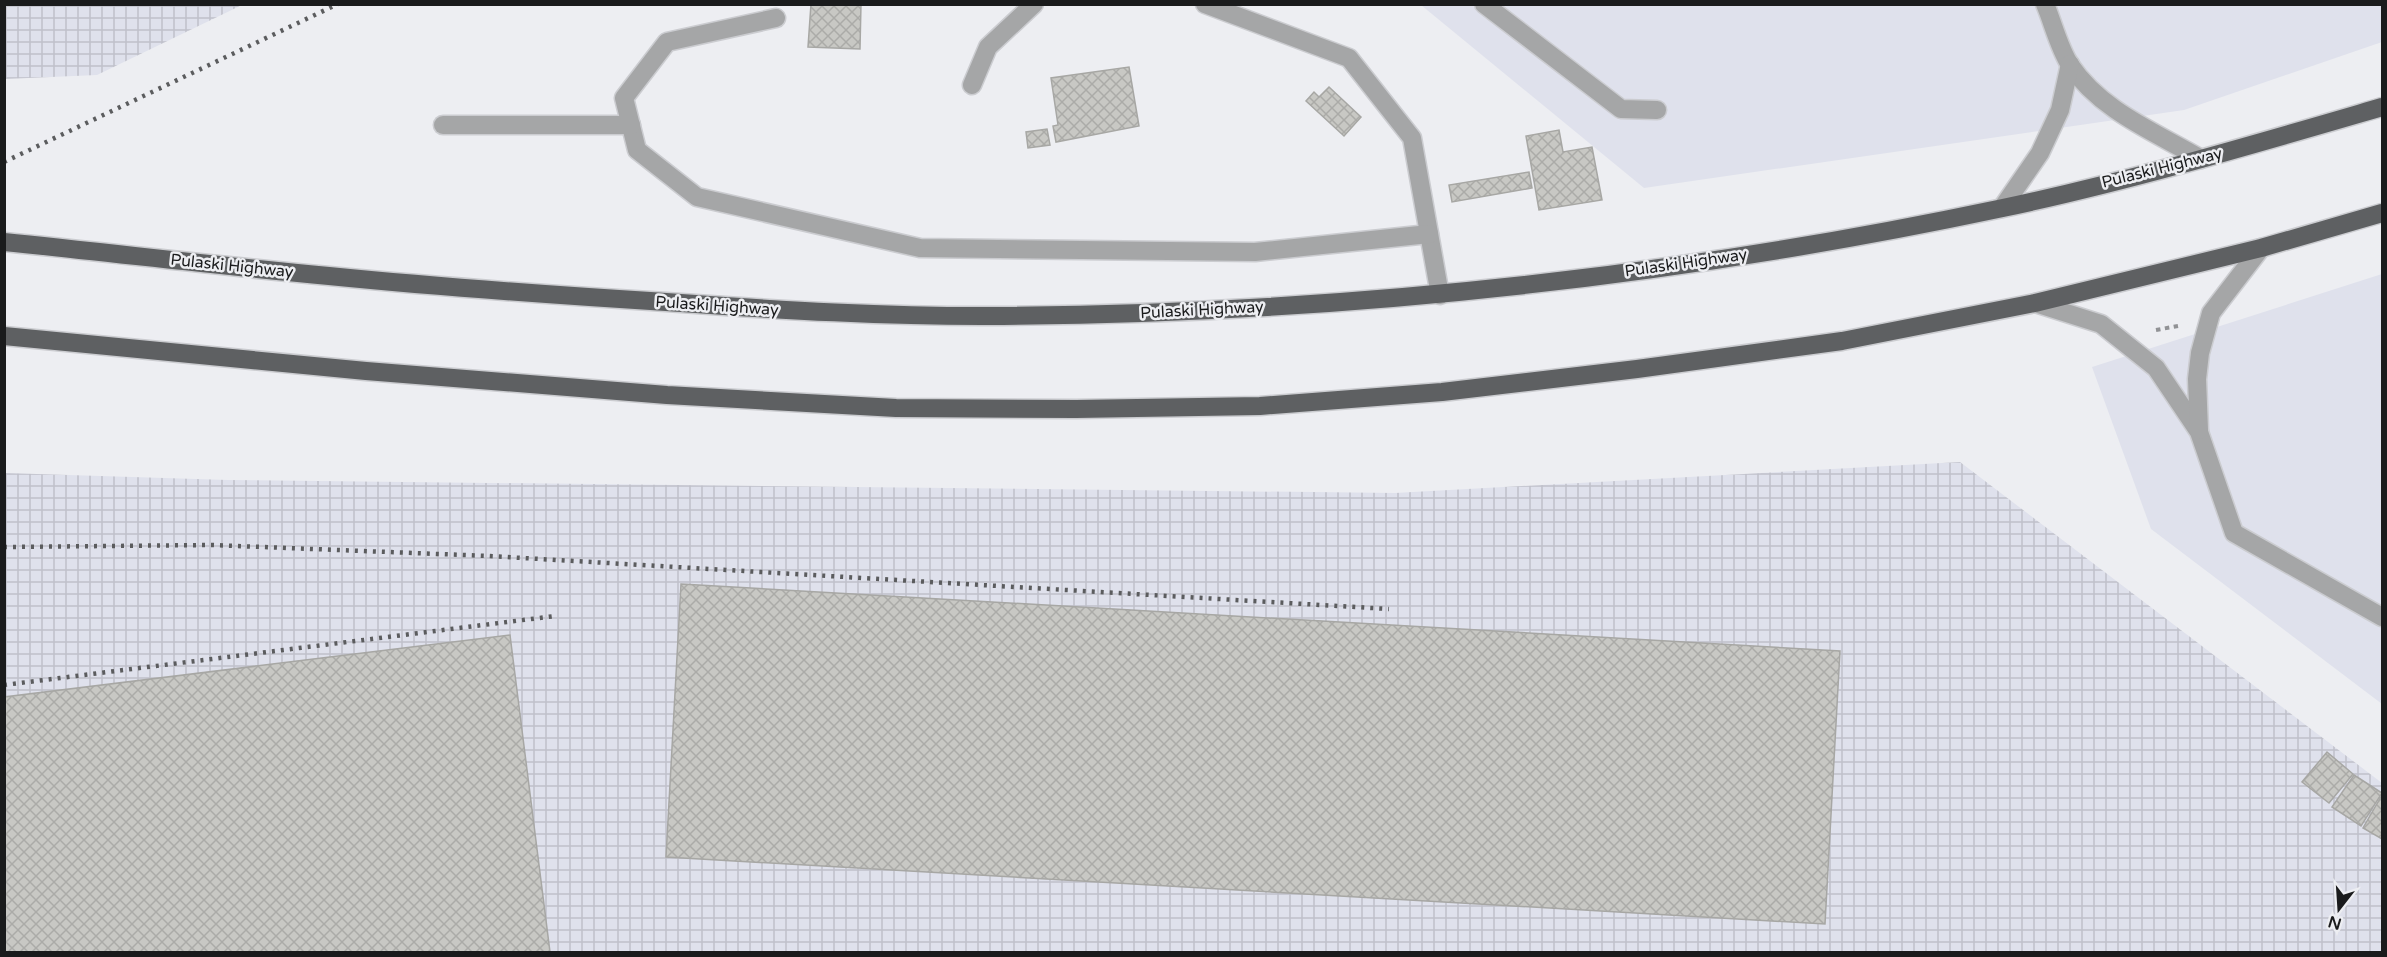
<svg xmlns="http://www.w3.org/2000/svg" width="2387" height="957" viewBox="0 0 2387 957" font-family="'Varela Round',sans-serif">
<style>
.built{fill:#dfe1ec}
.industrial{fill:url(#industrial-grid)}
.building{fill:url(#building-cross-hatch);stroke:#a7a7a4;stroke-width:1.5}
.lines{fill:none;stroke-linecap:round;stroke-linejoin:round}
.service-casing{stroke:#cbccd0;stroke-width:21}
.trunk-casing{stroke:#cbccd0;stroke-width:21}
.path{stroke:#919295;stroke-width:4;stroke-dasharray:4.5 4.5;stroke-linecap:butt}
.service{stroke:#a5a6a7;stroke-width:18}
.trunk{stroke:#5e6062;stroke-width:18}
.rail{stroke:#5b5c5e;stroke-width:4.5;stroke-dasharray:3 6;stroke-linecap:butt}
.labels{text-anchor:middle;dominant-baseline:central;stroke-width:5;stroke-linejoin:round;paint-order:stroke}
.street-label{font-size:16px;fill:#1a1b1c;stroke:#edeef2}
</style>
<defs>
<pattern id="industrial-grid" width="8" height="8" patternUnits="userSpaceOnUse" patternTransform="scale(1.5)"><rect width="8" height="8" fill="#dfe1ec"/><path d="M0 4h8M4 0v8" fill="none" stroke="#bfc0ca"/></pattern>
<pattern id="building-cross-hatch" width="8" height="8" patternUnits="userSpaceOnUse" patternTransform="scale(1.5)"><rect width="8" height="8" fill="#c8c8c4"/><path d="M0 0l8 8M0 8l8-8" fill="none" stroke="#ababa8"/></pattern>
</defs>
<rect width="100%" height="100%" fill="#edeef2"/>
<g class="built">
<path d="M2382,4V42L2184,110L1644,188L1421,5Z"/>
<path d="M2382,274V704L2151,529L2092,367Z"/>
</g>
<g class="industrial">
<path d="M4,5L5,4L242,5L97,75L5,79Z"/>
<path d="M1960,462L2382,783V952H5V473L228,480L1395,493Z"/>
</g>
<g class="building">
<path d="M811,4H861L860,49L808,47Z"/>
<path d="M1129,67L1139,126L1056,142L1053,126L1058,125L1051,78Z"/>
<path d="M1329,87L1361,117L1344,136L1306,101L1314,92L1319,97Z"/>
<path d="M1047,129L1050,145L1028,148L1026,132Z"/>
<path d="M1559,130L1563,152L1592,147L1602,200L1539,210L1526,136Z"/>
<path d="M1529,172L1532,188L1452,202L1449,185Z"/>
<path d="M681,584L1840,651L1825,924L666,857Z"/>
<path d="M510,635L550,952H4V697Z"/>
<path d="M2327,752L2353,774L2329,803L2302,782Z"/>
<path d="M2354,775L2382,793L2361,826L2332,807Z"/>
<path d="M2382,795V839L2363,828Z"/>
</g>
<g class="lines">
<g class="service-casing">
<g id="service">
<path d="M1205,4L1349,58L1412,138L1440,295"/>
<path d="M1484,4L1621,109L1657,110"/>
<path d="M2045,4C2053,23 2059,48 2070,65C2101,111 2155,132 2201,159"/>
<path d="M776,18L667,42L624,98L637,150L697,197L920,248L1255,252L1429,234"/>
<path d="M972,85L988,47L1034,4"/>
<path d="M443,125H631"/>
<path d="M2002,208L2040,153L2060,110L2070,64"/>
<path d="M2035,303L2101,324L2156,368L2199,432L2234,533L2382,617"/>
<path d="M2199,430L2197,379L2200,353L2211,313L2261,248"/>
</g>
</g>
<g class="trunk-casing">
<g id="trunk">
<path d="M4,242C113,253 220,266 329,276C441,287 553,295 666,302C778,310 891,317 1003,316C1337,313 1671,278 1998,209C2127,182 2255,144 2382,107"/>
<path d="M4,336L366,371L667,395L896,408L1076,409L1260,406L1442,392L1637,369L1842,341L2035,303L2261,248L2382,213"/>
</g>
</g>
<path class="path" d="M2156,330L2178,326"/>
<use href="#service" class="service"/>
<use href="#trunk" class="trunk"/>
<g class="rail">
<path d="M4,162L338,4"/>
<path d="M4,547L212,545L489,556L1389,609"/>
<path d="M4,685L555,616"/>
</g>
</g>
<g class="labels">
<g class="street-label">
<text transform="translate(2162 168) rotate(-14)">Pulaski Highway</text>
<text transform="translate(1686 263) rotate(-8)">Pulaski Highway</text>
<text transform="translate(232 266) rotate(6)">Pulaski Highway</text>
<text transform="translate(717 306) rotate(4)">Pulaski Highway</text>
<text transform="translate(1202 310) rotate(-3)">Pulaski Highway</text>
</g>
</g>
<rect width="2387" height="957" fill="none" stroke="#1a1b1c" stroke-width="12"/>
<g transform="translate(2339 909) rotate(197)" stroke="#edeef2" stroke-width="4.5" paint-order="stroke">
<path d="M0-4.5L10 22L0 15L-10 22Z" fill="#1a1b1c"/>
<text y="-9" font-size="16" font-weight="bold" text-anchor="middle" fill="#1a1b1c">N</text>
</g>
</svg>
